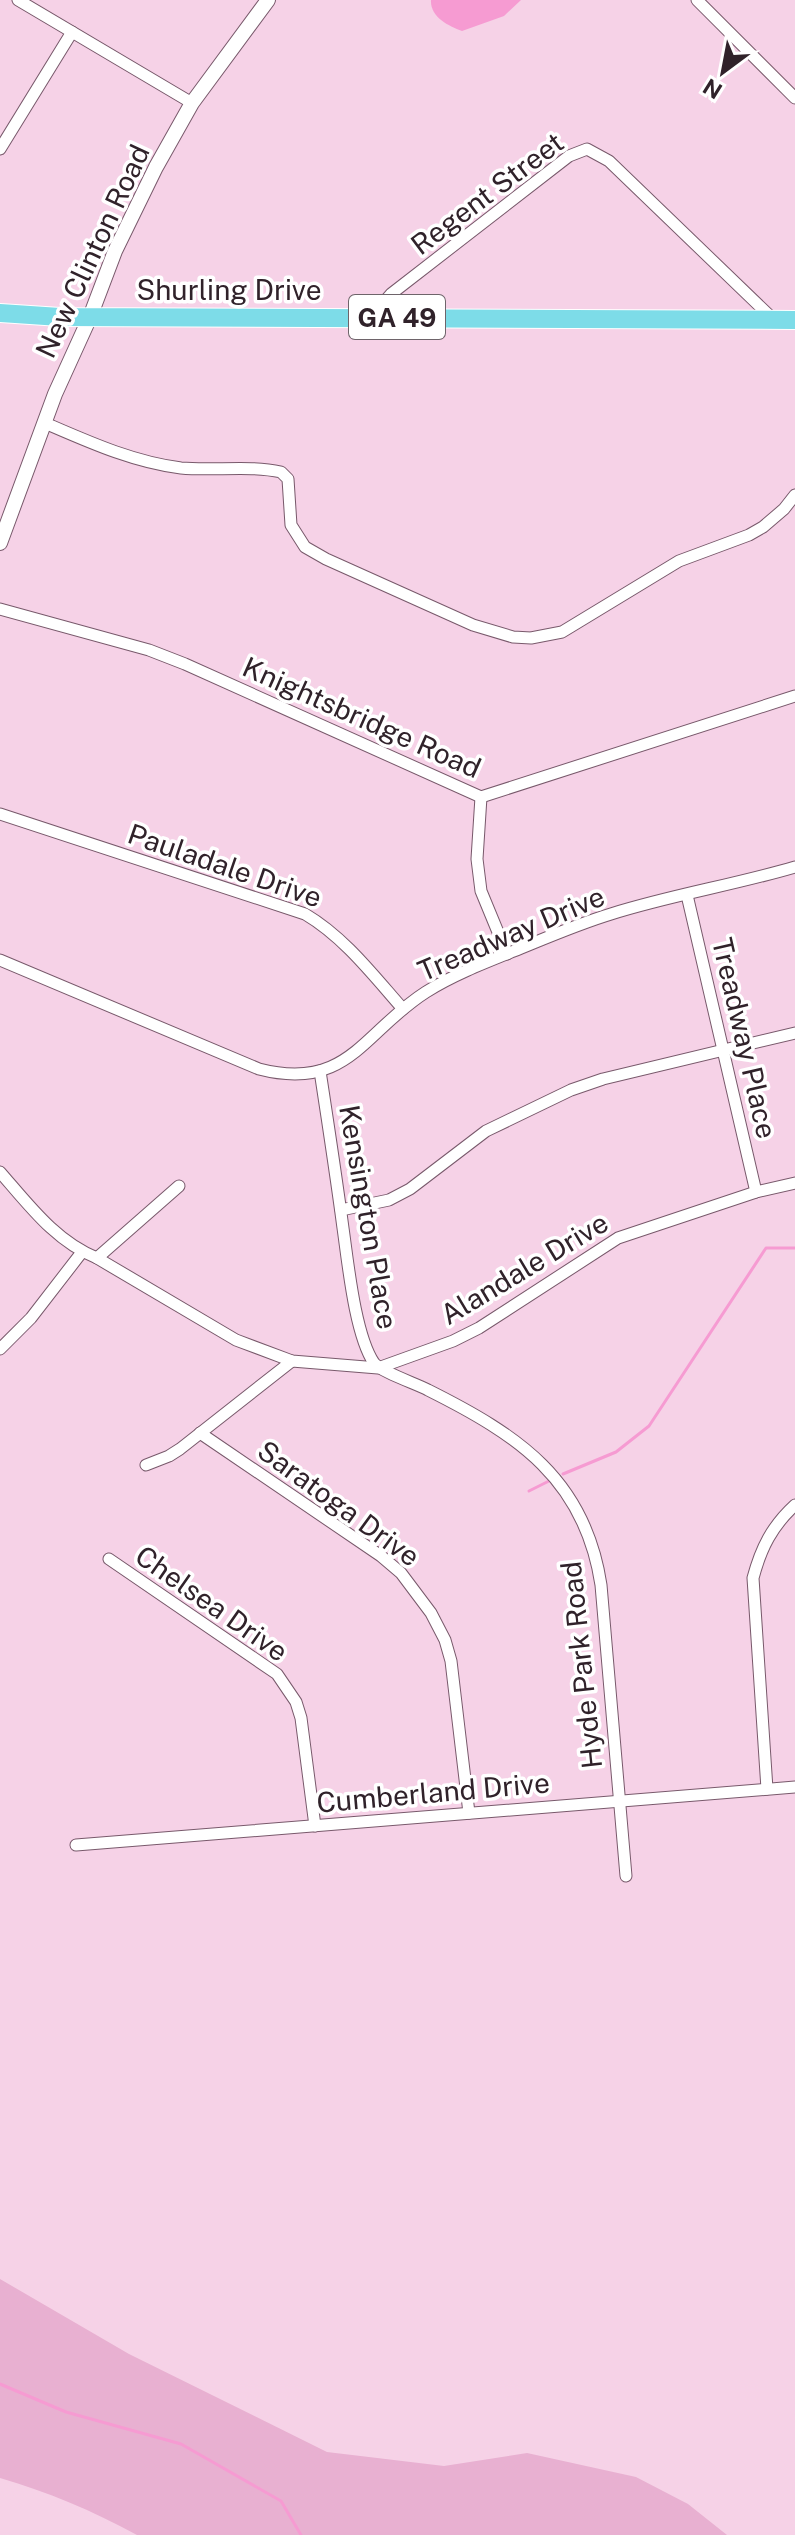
<svg xmlns="http://www.w3.org/2000/svg" width="795" height="2535" viewBox="0 0 795 2535" font-family="'Public Sans',sans-serif">
<style>
.green{fill:#e8b0d1}
.water{fill:#f69bd2}
.lines{fill:none;stroke-linecap:round;stroke-linejoin:round}
.stream{stroke:#f69bd2;stroke-width:3}
.minor-casing{stroke:#78596b;stroke-width:13}
.tertiary-casing{stroke:#78596b;stroke-width:16}
.primary-casing{stroke:#fff;stroke-width:20}
.minor{stroke:#fff;stroke-width:11}
.tertiary{stroke:#fff;stroke-width:14}
.primary{stroke:#7ddce8;stroke-width:18}
.labels{text-anchor:middle;dominant-baseline:central;stroke-width:7;stroke-linejoin:round;paint-order:stroke}
.shield{fill:#fff;stroke:#6e646a;stroke-width:2}
.shield-label{font-size:26px;font-weight:bold;fill:#30222a}
.street-label{font-size:28px;fill:#30222a;stroke:#fff}
</style>
<rect width="100%" height="100%" fill="#f6d2e7"/>
<path class="green" d="M0,2279L129,2354L327,2452L444,2466L527,2453L636,2477L688,2504L727,2535H137C93,2511 48,2492 0,2478Z"/>
<path class="water" d="M431,0H521L504,16L462,31C448,26 430,17 431,0Z"/>
<g class="lines">
<g class="stream">
<path d="M563,1474L616,1452L649,1426L766,1248H795"/>
<path d="M529,1491L549,1481"/>
<path d="M0,2384L66,2412L181,2444L281,2501L301,2535"/>
</g>
<g class="minor-casing">
<g id="minor">
<path d="M18,0L192,103"/>
<path d="M697,0L795,98"/>
<path d="M0,149L72,32"/>
<path d="M371,317L391,294L569,156L587,149L609,161L773,319"/>
<path d="M45,423C89,442 133,462 181,468C214,471 249,465 281,472L288,479L291,525L305,547L326,559L473,625L513,637L531,638L562,632L679,561L749,535L763,527L784,509L795,495"/>
<path d="M0,609L149,650L185,664L481,797L795,696"/>
<path d="M481,797L477,859L481,891L507,954"/>
<path d="M0,814L305,914C344,937 373,975 403,1009"/>
<path d="M687,895L756,1192"/>
<path d="M0,960L259,1069C348,1092 363,1032 426,992C453,975 484,963 514,951C546,938 578,924 611,914C671,895 734,885 795,867"/>
<path d="M320,1071C328,1123 336,1175 343,1228C348,1263 355,1335 374,1363C381,1372 417,1384 428,1390C518,1435 585,1479 601,1585L626,1876"/>
<path d="M0,1172C28,1204 56,1242 97,1258L236,1340L292,1361L378,1368L453,1341L479,1328L618,1238L756,1192L795,1183"/>
<path d="M341,1210L389,1200L410,1189L486,1131L571,1090L603,1079L795,1033"/>
<path d="M97,1258L179,1186"/>
<path d="M0,1349L31,1318L82,1252"/>
<path d="M200,1433L381,1556L401,1573L431,1613L445,1640L451,1661L469,1813"/>
<path d="M146,1465L169,1456L180,1449L292,1361"/>
<path d="M109,1559L277,1674L296,1702L301,1718L315,1826"/>
<path d="M767,1789L753,1578C761,1548 772,1526 795,1505"/>
<path d="M76,1845L795,1787"/>
</g>
</g>
<g class="tertiary-casing">
<path id="tertiary" d="M0,543L55,394L90,317L115,251L156,167L192,103L268,0"/>
</g>
<g class="primary-casing">
<path id="primary" d="M0,313L60,317L795,320"/>
</g>
<use href="#minor" class="minor"/>
<use href="#tertiary" class="tertiary"/>
<use href="#primary" class="primary"/>
</g>
<g class="labels">
<rect class="shield" x="349" y="295" width="96" height="44" rx="6"/>
<g class="shield-label">
<text x="397" y="317">GA 49</text>
</g>
<g class="street-label">
<text transform="translate(487 193) rotate(-37)">Regent Street</text>
<text transform="translate(92 251) rotate(-65)">New Clinton Road</text>
<text x="229" y="289">Shurling Drive</text>
<text transform="translate(362 717) rotate(24)">Knightsbridge Road</text>
<text transform="translate(225 865) rotate(19)">Pauladale Drive</text>
<text transform="translate(511 933) rotate(-23)">Treadway Drive</text>
<text transform="translate(745 1038) rotate(77)">Treadway Place</text>
<text transform="translate(369 1217) rotate(80)">Kensington Place</text>
<text transform="translate(524 1268) rotate(-31)">Alandale Drive</text>
<text transform="translate(339 1503) rotate(36)">Saratoga Drive</text>
<text transform="translate(212 1603) rotate(35)">Chelsea Drive</text>
<text transform="translate(581 1665) rotate(-96)">Hyde Park Road</text>
<text transform="translate(433 1792) rotate(-5)">Cumberland Drive</text>
</g>
</g>
<g transform="translate(723 72) rotate(212)" stroke="#ffffff" stroke-width="6" paint-order="stroke">
<path d="M0-6L14 30L0 20L-14 30Z" fill="#30222a"/>
<text y="-12" font-size="22" font-weight="bold" text-anchor="middle" fill="#30222a">N</text>
</g>
</svg>
